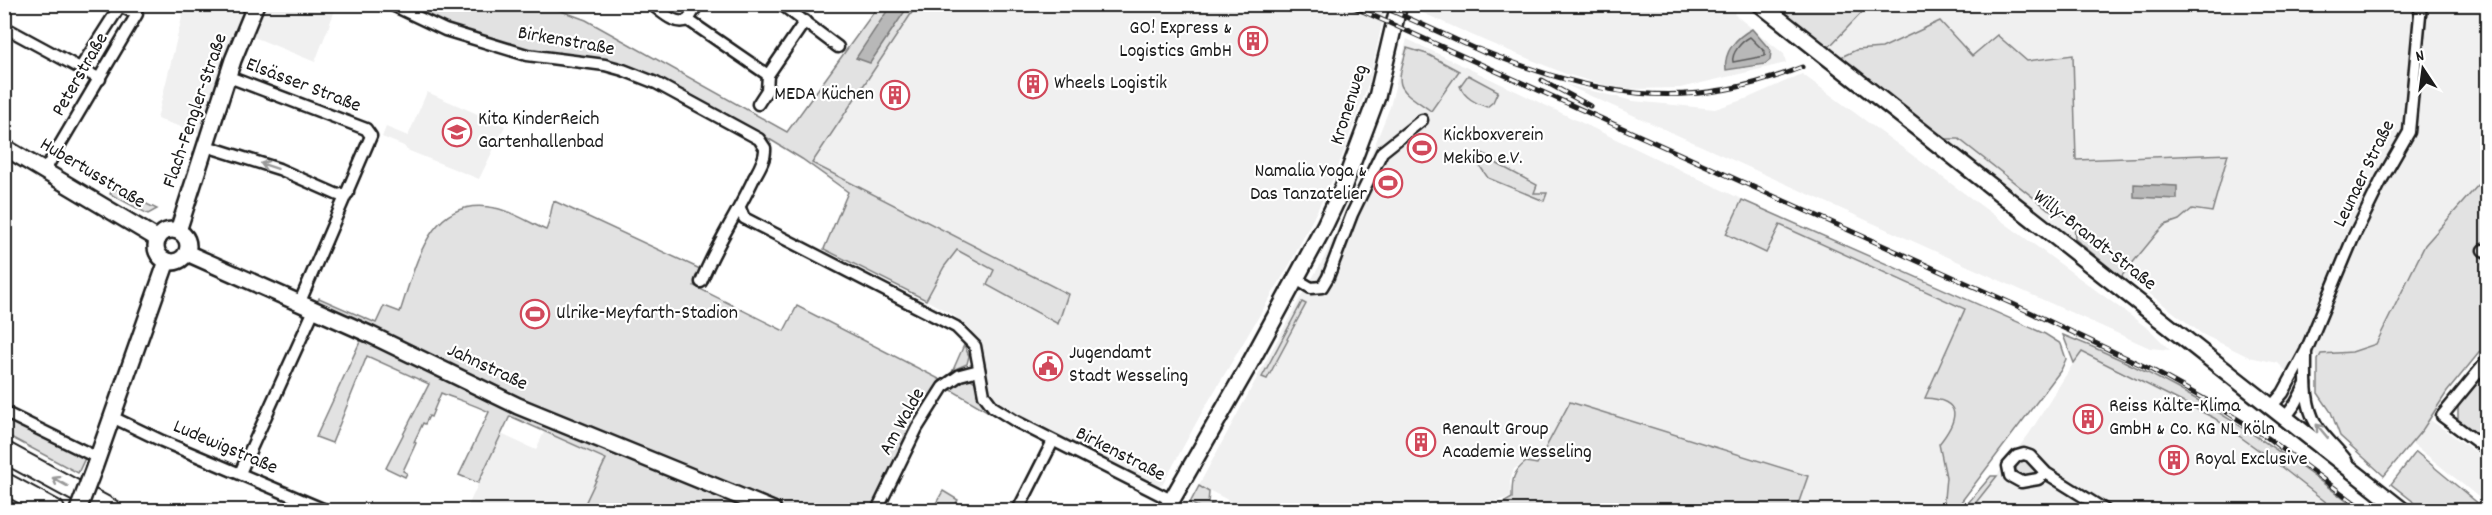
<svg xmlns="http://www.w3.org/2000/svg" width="2492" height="515" viewBox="0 0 2492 515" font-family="Dekko,sans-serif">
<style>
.built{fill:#f0f0f0}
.green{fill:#e2e2e2;stroke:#7f7f7f;stroke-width:1.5}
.water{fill:#b8b8b8;stroke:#7a7a7a;stroke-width:1.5}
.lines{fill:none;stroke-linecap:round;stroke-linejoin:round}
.shore{stroke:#5a5a5a;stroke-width:1.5}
.street-casing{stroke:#1c1c1c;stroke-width:15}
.secondary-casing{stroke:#1c1c1c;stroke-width:20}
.highway-casing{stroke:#1c1c1c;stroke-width:24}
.street{stroke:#fff;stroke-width:10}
.secondary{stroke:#fff;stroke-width:15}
.highway{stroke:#fff;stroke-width:20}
.rail-casing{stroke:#1c1c1c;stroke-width:5}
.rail{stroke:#fff;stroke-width:3;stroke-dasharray:9;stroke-linecap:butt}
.secondary-bridge-casing{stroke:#1c1c1c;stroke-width:20;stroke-linecap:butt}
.secondary-bridge{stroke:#fff;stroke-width:15}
.oneway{stroke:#999}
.labels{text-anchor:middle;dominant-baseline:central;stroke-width:4.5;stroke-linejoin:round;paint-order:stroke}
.poi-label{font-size:20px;fill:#1c1c1c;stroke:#fff;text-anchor:start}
.street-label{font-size:20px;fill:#1c1c1c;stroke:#fff}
</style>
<rect width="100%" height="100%" fill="#fff"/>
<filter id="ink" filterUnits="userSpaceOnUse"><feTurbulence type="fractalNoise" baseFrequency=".0167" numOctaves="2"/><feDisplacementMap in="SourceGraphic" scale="12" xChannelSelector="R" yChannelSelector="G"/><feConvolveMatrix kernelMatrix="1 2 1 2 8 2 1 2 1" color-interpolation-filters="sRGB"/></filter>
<g filter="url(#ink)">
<g class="built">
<path d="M1413,4L1729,5L1737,9L1734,14L1784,54L1786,63L1680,88L1630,89L1604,85L1566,74L1485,41L1423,13L1412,7Z"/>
<path d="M185,5H337L315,62L249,35L235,79L209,136L157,119Z"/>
<path d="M879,5H1386L1370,79L1336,173L1290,264L1201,414L1163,484L1158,486L1028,422L1003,407L995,400L989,388L983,349L955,316L926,300L944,267L957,250L994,271L987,285L1068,294L812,163Z"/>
<path d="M1869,5H2487V268L2391,392L2487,460V504L2349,392L2308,346L2301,345L2288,373L2278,363L2249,357L2202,334L2138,285L2121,277L1829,47Z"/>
<path d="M1407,39L1741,199L2047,336L1951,510H1796L1808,476L1570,403L1536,464L1526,461L1514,469L1510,482L1511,497L1496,501L1479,510H1247L1199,485L1299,300L1323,260L1362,177L1390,107Z"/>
<path d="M1802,74L2150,330L2170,350L2150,348L1564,84L1633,101L1715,109L1748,98Z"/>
<path d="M427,92L505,126L479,179L407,150L404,146L382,137L386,127L408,136Z"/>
<path d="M2081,351L2214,418L2275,462L2336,510H1970L2029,434Z"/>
<path d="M544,432L606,459L582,510H479L468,506L501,434L536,450Z"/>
</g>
<g class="green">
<path d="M390,5H545L586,20L787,132L879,5H917L812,163L1068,294L1058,324L987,285L994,270L957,250L944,267L926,300L824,249L848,192L802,159L756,131L623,70L531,56Z"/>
<path d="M1775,5V4L1869,5L1829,47Z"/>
<path d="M1940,21L1972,56L1997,35L2027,61L2073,55L2076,160L2228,154L2212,212L2192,209L2179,220L2165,225L2158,232L2121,277L2075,239L2074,220L2048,209L1959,139H1945L1841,57L1856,50L1882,48Z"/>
<path d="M1407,48L1427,54L1459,71L1431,111C1396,86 1395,90 1407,48Z"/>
<path d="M1468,75L1498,91L1493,102L1487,107C1476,104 1464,97 1460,86Z"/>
<path d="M1480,152L1488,156V159L1537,185L1534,193H1547L1544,201L1488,178L1477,162Z"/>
<path d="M2487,175V343L2447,392L2423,429L2384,476L2340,436L2331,412L2318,393V360L2321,354L2352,352L2376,344L2425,245Z"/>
<path d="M113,188L157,209L148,214L110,194Z"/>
<path d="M1742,200L2045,334L2061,344L2066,359L2061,370L1955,510H1943L1946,477L1939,444C1958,420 1964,400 1925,398L1965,309L1780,225L1766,253L1726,234Z"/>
<path d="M554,201L700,269L694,286L784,331L797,306L941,380L934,389L872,510H582L606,459L510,416L478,483L459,475L489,412C473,404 458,400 441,393L431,417L429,416L425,424L423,423L414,442L416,443L403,471L407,473L405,477L386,468L429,384L367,356L332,443L316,437L364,333L314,310L319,298L376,323L384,306L400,312C416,265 429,194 495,208C512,211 530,223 546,230C551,220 550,211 554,201Z"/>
<path d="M1302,302L1306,304L1287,339L1288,340L1267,379L1262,377Z"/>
<path d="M2063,335C2170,376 2268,439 2358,510H2336L2275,462L2214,418L2082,352L2074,363Z"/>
<path d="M964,345L969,356L967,364L953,370Z"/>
<path d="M2487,365V441L2458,420V402Z"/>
<path d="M969,378L975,382L989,408L987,411L948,388L958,380Z"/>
<path d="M1570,402L1808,476L1796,510H1499L1498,506L1512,498C1512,481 1512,472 1526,462L1537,464Z"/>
<path d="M4,419L85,458L78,473L5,434Z"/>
<path d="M2416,452L2486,510H2424L2391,484Z"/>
<path d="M2021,461H2027L2036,470L2035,475L2020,476L2016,470V465Z"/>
<path d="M1991,476H1997L1970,510H1962Z"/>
<path d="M1199,486L1209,492L1208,503L1224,510H1204L1190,503Z"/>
<path d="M943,491L958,500L952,510H944L935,505Z"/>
<path d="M5,493L38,510H5Z"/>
</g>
<g class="water">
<path d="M891,5H909L870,63L856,58Z"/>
<path d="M1752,29L1771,51L1770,60L1765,64L1726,70C1723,51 1737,37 1752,29Z"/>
<path d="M2134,184L2177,186V199L2134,197Z"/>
</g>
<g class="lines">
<path class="shore" d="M1750,37L1765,52V56L1733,62C1731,53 1742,41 1750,37Z"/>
<g class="street-casing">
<g id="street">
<path d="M390,4L445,30L527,55L605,65L623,70L656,83L759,139L765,148C766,158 759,169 754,178C738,213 715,246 701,282"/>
<path d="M651,4C662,12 675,26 688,20"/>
<path d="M698,4L688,20L768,75L805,21"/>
<path d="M781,4L838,47"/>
<path d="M4,27L100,79"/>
<path d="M229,77L366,129L371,136L299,304"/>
<path d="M758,104L767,90L768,75"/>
<path d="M206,146L279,169L338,195L348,193"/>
<path d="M45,170L137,14L120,6L81,67"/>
<path d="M740,208L744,218L956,327L975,346L984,395L993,407L1017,422L1171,500"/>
<path d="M2483,250L2488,253"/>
<path d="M1296,279L1311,288L1322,287L1328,277L1352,214L1382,152L1422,120"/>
<path d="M2306,354C2306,376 2304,404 2316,424C2324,437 2337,448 2346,460"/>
<path d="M2488,360L2442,416L2488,450"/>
<path d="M2270,408L2283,393L2306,351L2353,238L2382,179L2409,132L2421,4"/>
<path d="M4,412L98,458"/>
<path d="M112,417L162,441L325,510"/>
<path d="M2285,418L2296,403L2306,384"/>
<path d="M240,473L314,310"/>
<path d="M2046,473L2038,479L2021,482L2010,476L2008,466L2017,456L2024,454L2030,456L2046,473L2105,510"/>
<path d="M877,510L917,428L943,387L960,375L979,370"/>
<path d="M1018,510L1053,441"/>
</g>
</g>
<g class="secondary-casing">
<g id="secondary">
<path d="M1760,4L2402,510"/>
<path d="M4,147L158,239"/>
<circle cx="172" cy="246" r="16"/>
<path d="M178,231L233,60L256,4"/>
<path d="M187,253L369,334L518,406L773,510"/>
<path d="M94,468L167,261"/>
<path d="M1166,510L1249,365L1325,225L1344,185L1377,97L1399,4"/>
</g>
</g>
<g class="highway-casing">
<g id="highway">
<path d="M4,452L111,510"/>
<path d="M4,483L54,510"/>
</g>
</g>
<use href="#street" class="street"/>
<use href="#secondary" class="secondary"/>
<use href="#highway" class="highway"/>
<g class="rail-casing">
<g id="rail">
<path d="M1347,4L2015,305L2152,370L2215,405L2268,438L2364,510"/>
<path d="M1377,4L1485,53"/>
<path d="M1478,49C1593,95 1683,115 1802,67"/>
<path d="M1542,80L1590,106"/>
</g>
</g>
<use href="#rail" class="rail"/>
<g class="secondary-bridge-casing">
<path id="secondary-bridge" d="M78,510L94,468"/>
</g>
<use href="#secondary-bridge" class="secondary-bridge"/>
</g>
<defs><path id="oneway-shaft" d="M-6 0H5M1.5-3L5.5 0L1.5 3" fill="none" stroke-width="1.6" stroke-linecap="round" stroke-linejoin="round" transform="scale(1.5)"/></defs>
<g class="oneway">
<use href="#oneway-shaft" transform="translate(269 166) rotate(-162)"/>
<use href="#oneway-shaft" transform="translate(2322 431) rotate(-130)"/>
<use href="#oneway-shaft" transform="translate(60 482) rotate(-151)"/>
</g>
</g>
<defs>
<g id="building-ring" transform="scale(1.5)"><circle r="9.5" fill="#fff" stroke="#d1495b" stroke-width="1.5"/><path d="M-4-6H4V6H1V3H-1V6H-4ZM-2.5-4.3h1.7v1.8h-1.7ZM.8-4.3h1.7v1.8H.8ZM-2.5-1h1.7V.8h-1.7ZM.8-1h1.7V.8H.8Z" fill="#d1495b"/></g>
<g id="school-ring" transform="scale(1.5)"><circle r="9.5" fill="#fff" stroke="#d1495b" stroke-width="1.5"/><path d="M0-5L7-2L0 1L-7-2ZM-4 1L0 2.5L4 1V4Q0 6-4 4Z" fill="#d1495b"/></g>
<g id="stadium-ring" transform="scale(1.5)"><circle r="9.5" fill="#fff" stroke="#d1495b" stroke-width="1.5"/><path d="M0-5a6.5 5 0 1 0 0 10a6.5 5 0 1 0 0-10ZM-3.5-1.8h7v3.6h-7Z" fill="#d1495b"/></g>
<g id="civic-ring" transform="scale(1.5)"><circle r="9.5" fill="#fff" stroke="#d1495b" stroke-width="1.5"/><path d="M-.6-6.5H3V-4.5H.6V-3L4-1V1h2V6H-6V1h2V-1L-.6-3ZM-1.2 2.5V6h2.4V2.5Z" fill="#d1495b"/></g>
</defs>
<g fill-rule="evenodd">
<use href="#building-ring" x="1253" y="41"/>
<use href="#building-ring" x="1033" y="84"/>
<use href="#building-ring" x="895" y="95"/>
<use href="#school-ring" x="457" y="132"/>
<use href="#stadium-ring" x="1422" y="148"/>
<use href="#stadium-ring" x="1388" y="183"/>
<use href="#stadium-ring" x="535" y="314"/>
<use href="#civic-ring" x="1048" y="366"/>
<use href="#building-ring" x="2088" y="419"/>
<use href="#building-ring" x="1421" y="442"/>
<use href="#building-ring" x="2174" y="460"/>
</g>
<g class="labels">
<g class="poi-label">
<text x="1232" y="29" text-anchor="end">GO! Express &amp;<tspan x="1232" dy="23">Logistics GmbH</tspan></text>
<text x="1054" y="84">Wheels Logistik</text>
<text x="874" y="95" text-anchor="end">MEDA Küchen</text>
<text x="478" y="120">Kita KinderReich<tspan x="478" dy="23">Gartenhallenbad</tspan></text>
<text x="1443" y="136">Kickboxverein<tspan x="1443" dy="23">Mekibo e.V.</tspan></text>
<text x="1367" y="172" text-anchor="end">Namalia Yoga &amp;<tspan x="1367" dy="23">Das Tanzatelier</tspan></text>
<text x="556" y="314">Ulrike-Meyfarth-Stadion</text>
<text x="1069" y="354">Jugendamt<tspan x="1069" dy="23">Stadt Wesseling</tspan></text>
<text x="2109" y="407">Reiss Kälte-Klima<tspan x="2109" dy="23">GmbH &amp; Co. KG NL Köln</tspan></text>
<text x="1442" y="430">Renault Group<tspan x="1442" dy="23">Academie Wesseling</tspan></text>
<text x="2195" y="460">Royal Exclusive</text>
</g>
<g class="street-label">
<text transform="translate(566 42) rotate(10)">Birkenstraße</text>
<text transform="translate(81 75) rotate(-60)">Peterstraße</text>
<text transform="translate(303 86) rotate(21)">Elsässer Straße</text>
<text transform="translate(1350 105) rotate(-72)">Kronenweg</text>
<text transform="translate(196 111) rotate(-71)">Flach-Fengler-Straße</text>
<text transform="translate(92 174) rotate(31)">Hubertusstraße</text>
<text transform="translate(2365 174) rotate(-64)">Leunaer Straße</text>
<text transform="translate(2094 241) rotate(38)">Willy-Brandt-Straße</text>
<text transform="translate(487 368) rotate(25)">Jahnstraße</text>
<text transform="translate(903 422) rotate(-61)">Am Walde</text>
<text transform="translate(225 448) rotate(23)">Ludewigstraße</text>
<text transform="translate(1120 455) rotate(27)">Birkenstraße</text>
</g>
</g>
<rect width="2492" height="515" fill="none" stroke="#fff" stroke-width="24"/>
<rect x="12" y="12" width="2468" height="491" fill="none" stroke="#1c1c1c" stroke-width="2" filter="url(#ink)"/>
<g transform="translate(2423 69) rotate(347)" stroke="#ffffff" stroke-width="4.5" paint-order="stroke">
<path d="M0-4.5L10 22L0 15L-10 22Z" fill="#1c1c1c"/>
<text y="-9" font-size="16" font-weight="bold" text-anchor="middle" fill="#1c1c1c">N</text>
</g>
</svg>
